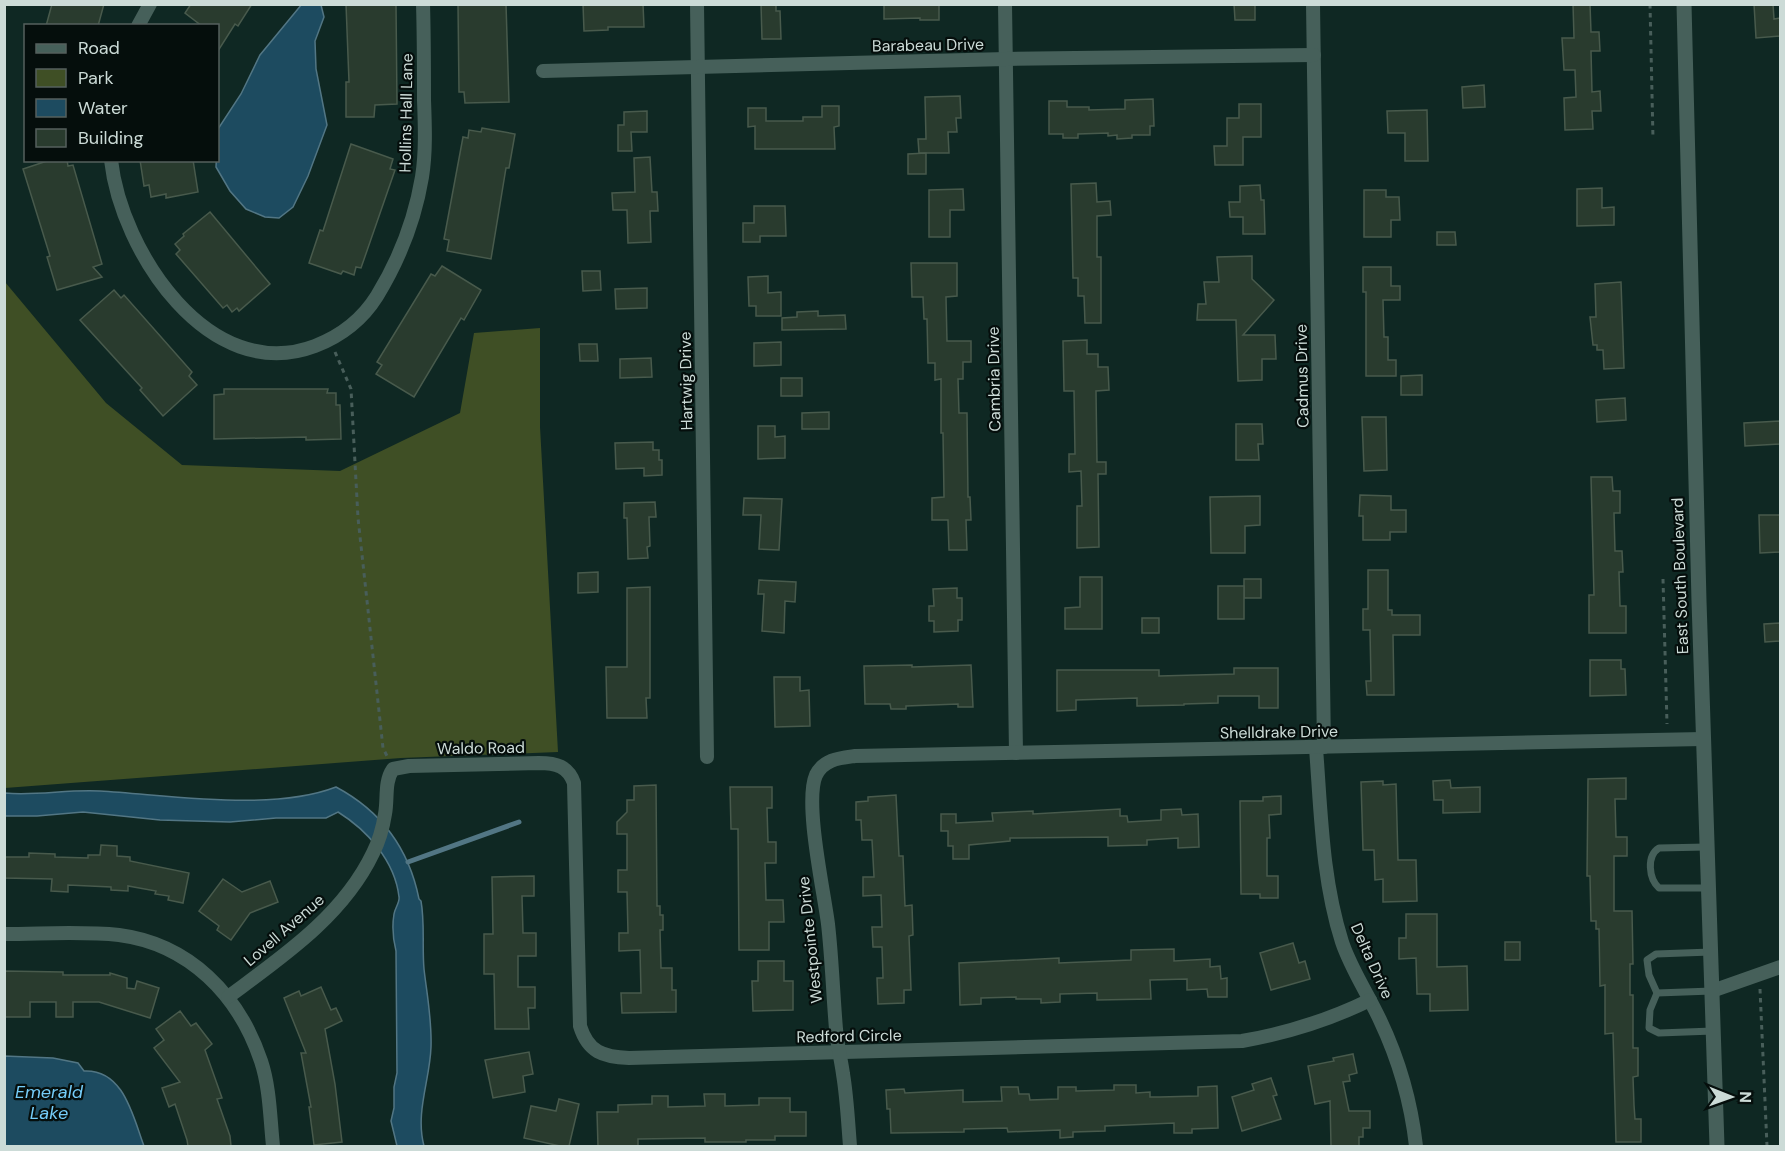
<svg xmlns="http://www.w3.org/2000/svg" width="1785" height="1151" viewBox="0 0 1785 1151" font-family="'DM Sans',sans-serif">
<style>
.green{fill:#3f4f25}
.water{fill:#1d4b60;stroke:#527684;stroke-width:1.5}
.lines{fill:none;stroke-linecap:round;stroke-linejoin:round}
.stream{stroke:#527684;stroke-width:5}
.building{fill:#293b2e;stroke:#485a4c;stroke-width:1.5}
.path{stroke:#485e5a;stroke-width:3;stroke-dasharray:4.5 4.5;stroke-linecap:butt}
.service{stroke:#46605a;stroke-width:7}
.minor{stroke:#46605a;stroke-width:14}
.tertiary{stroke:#46605a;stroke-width:15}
.labels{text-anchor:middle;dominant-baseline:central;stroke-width:4.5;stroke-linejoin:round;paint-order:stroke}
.street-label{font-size:16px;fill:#ccdbd7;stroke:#050e0c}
.water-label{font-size:18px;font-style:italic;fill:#75cdf9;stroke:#050e0c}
</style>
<rect width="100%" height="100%" fill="#0f2823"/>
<path class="green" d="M5,282L106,403L182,465L340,471L460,413L474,333L540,328V427L558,752L401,758L5,788Z"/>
<g class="water">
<path d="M302,4L321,5L324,17L315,41L316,69L327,125L308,176L293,207L279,218L265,217L246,209L230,191L216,167L218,129L241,94L260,55Z"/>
<path d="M336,787C381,811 409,849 419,899L421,901C425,923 422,947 424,969C427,995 432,1020 431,1047C430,1080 415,1113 424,1146H397L391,1121L394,1108V1087L397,1073L396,951C393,939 392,926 394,914C395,908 400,902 399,897C395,861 367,830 338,812L326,818H276L230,822L160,820L83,812L37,816H5V793C36,796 69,789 100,791C170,795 271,812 336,787Z"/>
<path d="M4,1056L53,1058L78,1063L84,1071C124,1069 133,1117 144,1146H5Z"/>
</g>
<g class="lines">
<path class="stream" d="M408,862L519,822"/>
</g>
<g class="building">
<path d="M52,4H104L98,26H46Z"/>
<path d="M191,4H252L238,26L235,24L218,51V26H202L185,13Z"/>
<path d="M346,4H396L397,104L375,105L374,117H346V82H349Z"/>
<path d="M458,4H506L509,102L465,103L464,92H459Z"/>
<path d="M583,4H643L644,27H608V30L584,31Z"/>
<path d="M761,4H776V11H780L781,39H762Z"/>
<path d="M884,4H939V20H920V18L884,19Z"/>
<path d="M1234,4H1255V20H1235Z"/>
<path d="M1573,4H1590L1591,32H1599L1600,51H1591L1592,92L1600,91L1601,111H1592L1593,129L1565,130L1564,98L1576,97L1575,70H1564L1562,38H1574Z"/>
<path d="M1754,4H1773L1774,19L1780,18V36L1756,38Z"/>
<path d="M1484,85L1485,107L1463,108L1462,87Z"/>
<path d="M960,96L961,118H956L957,132H948L949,153H919L918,139H926L925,97Z"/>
<path d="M1153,99L1154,126H1150V135H1132V138L1117,139V135L1108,136V133L1078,134V138H1063V134H1049V101H1067V107H1089V110L1125,109V100Z"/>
<path d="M1239,104H1261V137H1243V165H1215L1214,146H1227V118H1239Z"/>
<path d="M822,106H839V126L834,127L835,149H755V126L748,127V108H766V121H803V117H822Z"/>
<path d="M1427,110L1428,161H1405V133H1388L1387,111Z"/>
<path d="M647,111V132H631L632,151H618V125H624V112Z"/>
<path d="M482,128L515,134L509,168H506L491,259L447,251L449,240L444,239L463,137L468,138L469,130L481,132Z"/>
<path d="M351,144L393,159L390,169L395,170L361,268L356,267L354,275L343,271L341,274L309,263L320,230L323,231Z"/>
<path d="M926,153V174H908V154Z"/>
<path d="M650,157L652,192H657L658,211H650L651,242L628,243L627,210H613L612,193L635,192L634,158Z"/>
<path d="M50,160H67L68,166L73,165L102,264L93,267L102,277L57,290L47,257L50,256L23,169Z"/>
<path d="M140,160H193L198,192L166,198V194L151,197L149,185L144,186Z"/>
<path d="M1096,183L1097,202L1110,201L1111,215L1097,216V257H1101V323H1085L1084,296H1078V278H1073L1071,184Z"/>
<path d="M1260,185L1261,200H1264L1265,234H1243V217H1230L1229,202H1240V186Z"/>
<path d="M1602,188V208L1614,207V225L1577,226V189Z"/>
<path d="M963,189L964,210H950V237H929V190Z"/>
<path d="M1364,190H1386V197H1399L1400,220H1391V237H1364Z"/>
<path d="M754,206H785L786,236H760V242H743V223H754Z"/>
<path d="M210,212L270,284L239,311L237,308L232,312L227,305L223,308L176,254L180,250L175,244L184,236L183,234Z"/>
<path d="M1437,232H1455L1456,245H1437Z"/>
<path d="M1252,256V279L1274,300L1243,335H1275L1276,359H1262V380L1238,381L1236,320H1197L1198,304H1206L1204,282H1219L1217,257Z"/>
<path d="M911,263H957V296L946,297L947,341H971V362H963V379H958L959,413H967L968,497H970L971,520H966L967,550H949L948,520H932V498L944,497L943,433H941V379L935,380V363H928L927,319H924L923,297H912Z"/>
<path d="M442,266L481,290L464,320L461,318L414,397L376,374L382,365L377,362L431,274L435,276Z"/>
<path d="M1363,267H1391V286H1400V300H1383L1384,337H1388V360H1396V376H1366V292H1363Z"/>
<path d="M582,271H600L601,290L583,291Z"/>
<path d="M768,276V293L781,292V316H756V306H749L748,277Z"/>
<path d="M1621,282L1624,368L1604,369L1603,350H1597V345H1593L1590,317H1596L1595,284Z"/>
<path d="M647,288V308L616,309L615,289Z"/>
<path d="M114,290L121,298L124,295L192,372L189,376L197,385L163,416L140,390L142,388L80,320Z"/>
<path d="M818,311V316L845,315L846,329L782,330V318L797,317V312Z"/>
<path d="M1087,340V354H1098V367H1108L1109,390L1096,391L1097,462H1106V474H1098L1099,547L1077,548V506H1082L1081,471L1069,472V454H1075L1074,391H1064L1063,341Z"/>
<path d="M781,342V365L754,366V343Z"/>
<path d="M579,344H597L598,361H580Z"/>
<path d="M651,358L652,377L620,378V359Z"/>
<path d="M1422,375V395H1401V376Z"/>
<rect x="781" y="378" width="21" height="18"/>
<path d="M224,389H328L327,393H336V405H340L341,439L306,440V437L214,439V395L224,394Z"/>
<path d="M1625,398L1626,420L1597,422L1596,400Z"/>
<path d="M829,412V429H802V413Z"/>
<path d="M1362,417H1386L1387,470L1364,471Z"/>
<path d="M1780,421V444L1745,446L1744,423Z"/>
<path d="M1236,424H1262L1263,444H1258L1259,460H1236Z"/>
<path d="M758,426H775V437L785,436V458L758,459Z"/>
<path d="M653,442V450H659V460H662V475L644,476V468L616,469L615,443Z"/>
<path d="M1591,477H1612L1613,491H1620V513H1614L1615,551H1622L1623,572H1619L1620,606H1626V633H1589V595H1594Z"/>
<path d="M1360,495L1391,496V510H1406V532H1390V540H1363V516H1359Z"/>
<path d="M1260,496V525L1245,526V553H1211L1210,497Z"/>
<path d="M744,498L782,499L779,550L759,549L761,515H743Z"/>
<path d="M655,502L656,517H649L650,546L647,547L648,558L628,559L627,518H624V503Z"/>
<path d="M1759,515H1780V552L1760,553Z"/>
<path d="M1368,570H1388V610H1392V615H1420V635H1393L1394,695H1367L1366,681H1371L1370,630H1363V609H1368Z"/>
<path d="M598,572V592L578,593V573Z"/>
<path d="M1080,577H1102V629H1065V608L1080,607Z"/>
<rect x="1244" y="579" width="17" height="19"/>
<path d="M759,580L796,582L795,602L785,601L784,633L762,631L764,594H758Z"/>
<rect x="1218" y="586" width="26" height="33"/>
<path d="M650,587V698H646L647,718H607L606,667H627V588Z"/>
<path d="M957,588V598H962V620H958V631L934,632V621H929V606H934L933,589Z"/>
<rect x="1142" y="618" width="17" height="15"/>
<path d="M1780,623V641L1765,642L1764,624Z"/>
<path d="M1590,660H1621V669H1625L1626,695L1590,696Z"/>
<path d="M912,665V667L971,665L973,707H958V704L906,706V709H891L890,704H865L864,666Z"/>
<path d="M1234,668H1278V708H1259V696H1218V703L1184,704V705L1137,706V698L1076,700V710L1057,711V670H1159V676L1234,674Z"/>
<path d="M774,677H800V691L809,690L810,726L775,727Z"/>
<path d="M1626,778V799H1615L1616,837H1627V856H1614V911H1632L1633,964H1630V995H1633V1048H1638V1076L1633,1077L1634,1105L1635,1119H1641V1142H1616L1613,1033L1605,1034V985L1600,986L1599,929H1596V921H1591L1590,876H1587L1588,779Z"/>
<path d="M1450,780L1451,788L1480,787V812L1443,813V800H1434L1433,781Z"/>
<path d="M1383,781V785L1396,784L1398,860H1416L1417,901L1383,902V879L1375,880L1374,850H1363L1361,782Z"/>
<path d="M656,785L657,906H660V915H663V930H660L661,968H672V990H676V1012L622,1013L621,993H641L640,950L619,951V933H628L627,892H618V870H627V834H617V822L627,812V800H634V786Z"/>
<path d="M730,787H772V808H767L768,842H776V863H765L766,900H783L784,922H769V950H739L738,829H731Z"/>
<path d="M896,795L899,856H903L905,906L912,905L913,935L909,936L911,990H904V1003L878,1004L877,978H883L882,947H873L872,927H882L881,895L863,896V877H874L872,840H862L861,820H856V802L868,801V797Z"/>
<path d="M1281,796V814L1269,815L1270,838H1267V876H1278V898H1260V894H1241L1240,801H1263V797Z"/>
<path d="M1120,809V816H1127L1128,822L1161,820V810L1181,809L1182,815L1198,814L1199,847L1178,848V838L1147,840V845L1108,846V837L1010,838V841L969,845V859H953V846H948V831H941V814H956V823L993,821L992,813L1033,811V814Z"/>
<path d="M101,845L117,846V856L130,857V861L189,873L183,903L168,900L169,896L155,894L156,891L128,886V891L111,890V887L68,885V892L51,891L52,879L4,878V857H29V853L55,854V857L88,858V855H100Z"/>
<path d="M534,876V896H522L523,933H536V956H518V987H535V1008H528L529,1029H495L494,974H484V934H493L492,877Z"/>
<path d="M223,879L242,892L270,881L278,902L250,913L231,940L217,930L219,926L199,911Z"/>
<path d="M1406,914H1437V967L1467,966L1468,1010L1430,1011V994H1417L1416,958L1399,959V938H1406Z"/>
<rect x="1505" y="942" width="15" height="18"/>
<path d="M1293,943L1299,963L1305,961L1310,979L1271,990L1260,953Z"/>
<path d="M1174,949V961L1210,959V967L1220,966L1221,979L1227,978V997H1208L1207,989L1187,990V979L1150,980L1151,999L1097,1000V993L1060,994V1002L1041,1003V999H1016V997L981,998V1004L960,1005L959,963L1059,958V963L1131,960V950Z"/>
<path d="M758,961H784V981H793V1010L753,1011L752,981H758Z"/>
<path d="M4,971L63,972V975H110V973L127,978V988L135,989L137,981L159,988L150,1018L99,1002H73V1017H56V1002H30V1017H4Z"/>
<path d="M321,987L331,1010L336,1008L342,1021L325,1029L335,1084L342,1142L314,1145L309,1107H311L301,1053H306L284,998L299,991L301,996Z"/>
<path d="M180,1011L191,1026L196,1023L212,1044L205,1050L222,1098L217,1099L230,1136L231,1146H188L187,1140L175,1104L169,1107L162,1088L180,1082L154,1048L164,1040L156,1029Z"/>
<path d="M529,1052L533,1074L523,1076L525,1092L493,1098L485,1060Z"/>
<path d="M1353,1054L1357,1073L1349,1075L1350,1081L1343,1082L1349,1111H1370V1128H1363V1137H1359V1146H1331L1330,1101L1315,1104L1308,1066L1334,1061L1333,1058Z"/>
<path d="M1271,1078L1277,1095L1273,1096L1281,1119L1242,1131L1232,1097L1254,1090L1252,1084Z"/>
<path d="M1114,1085H1136V1093L1150,1092V1097H1160L1198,1096V1087L1217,1086L1218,1128L1192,1129V1133H1174V1123L1105,1126V1131L1073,1132V1137L1060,1138V1130L1008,1132L1007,1128L964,1129V1132L891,1133L890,1109H887L886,1090L904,1089L905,1093L963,1090V1102L1002,1101L1001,1087H1018L1019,1094H1029L1030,1100L1058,1099V1087H1076V1091L1114,1090Z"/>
<path d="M704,1094H725V1106L759,1105V1098H790V1112H806V1136H775V1140H746V1142H705V1138L638,1139V1146H598L597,1112H618V1105L652,1104V1096H668V1107L705,1106Z"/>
<path d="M559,1099L579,1104L569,1146H560L524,1138L531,1106L556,1111Z"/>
</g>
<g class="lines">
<g class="path">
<path d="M1650,4L1653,139"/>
<path d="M335,352L351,389L358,518L383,748L387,756"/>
<path d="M1663,579L1667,724"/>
<path d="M1760,989L1767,1146"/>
</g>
<g class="service">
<path d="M1706,847L1659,848C1646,856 1649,879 1659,888H1707"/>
<path d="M1711,952L1656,954L1647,960L1649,975L1657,993L1650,1010L1649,1028L1659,1033L1713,1031"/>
<path d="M1657,993L1712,991"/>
</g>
<g class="minor">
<path d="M697,4L707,757"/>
<path d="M1005,4L1016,753"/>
<path d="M1313,4L1324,747"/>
<path d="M138,26L150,4"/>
<path d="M543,71L1006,59L1314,55"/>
<path d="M111,160C121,251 209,386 315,346C341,336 362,320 377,296C399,260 415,219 422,177C426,152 425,126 424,100C424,68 424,36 423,4"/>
<path d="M1316,748C1321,813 1322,879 1342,942C1351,969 1368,994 1380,1020C1399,1060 1411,1102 1416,1146"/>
<path d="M4,934C42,934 81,931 119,935C189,944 239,995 261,1061C270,1088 270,1118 273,1146"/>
<path d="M1712,991L1780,967"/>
<path d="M228,997C282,957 343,916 373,853C379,841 383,827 385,814C388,799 384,782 393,769L409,766L539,763C556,763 568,766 574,783L580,1026C588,1052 603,1057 629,1058L1242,1041C1288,1033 1329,1020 1370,1000"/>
<path d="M850,1146C848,1122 847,1098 843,1074C841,1059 837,1044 836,1029C833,994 832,959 828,924C824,892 804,802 816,775C824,759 840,758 855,756L1703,739"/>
</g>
<path class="tertiary" d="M1684,4L1699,601L1717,1146"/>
</g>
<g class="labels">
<g class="street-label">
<text transform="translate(928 45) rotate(-1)">Barabeau Drive</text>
<text transform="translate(406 113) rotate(-89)">Hollins Hall Lane</text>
<text transform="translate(1302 376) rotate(-91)">Cadmus Drive</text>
<text transform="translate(994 379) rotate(-91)">Cambria Drive</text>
<text transform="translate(686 381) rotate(-91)">Hartwig Drive</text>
<text transform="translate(1680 576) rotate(-92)">East South Boulevard</text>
<text transform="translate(1279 732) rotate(-1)">Shelldrake Drive</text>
<text transform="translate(481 748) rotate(-1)">Waldo Road</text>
<text transform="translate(284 930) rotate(-41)">Lovell Avenue</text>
<text transform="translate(810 940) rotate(-96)">Westpointe Drive</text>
<text transform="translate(1372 961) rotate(66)">Delta Drive</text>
<text transform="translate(849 1036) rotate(-1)">Redford Circle</text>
</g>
<g class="water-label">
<text x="49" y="1092">Emerald<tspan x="49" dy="21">Lake</tspan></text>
</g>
</g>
<rect width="1785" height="1151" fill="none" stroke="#ccdbd7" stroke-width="12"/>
<rect x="24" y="24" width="195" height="138" fill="#050e0c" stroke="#55605d" stroke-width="1.5"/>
<rect x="36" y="44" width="30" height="9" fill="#46605a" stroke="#55605d" stroke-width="1.5"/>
<text x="78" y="54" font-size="18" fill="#ccdbd7">Road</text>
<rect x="36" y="69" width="30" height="18" fill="#3f4f25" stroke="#55605d" stroke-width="1.5"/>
<text x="78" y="84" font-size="18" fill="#ccdbd7">Park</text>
<rect x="36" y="99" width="30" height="18" fill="#1d4b60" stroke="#55605d" stroke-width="1.5"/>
<text x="78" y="114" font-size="18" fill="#ccdbd7">Water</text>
<rect x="36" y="129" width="30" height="18" fill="#293b2e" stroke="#55605d" stroke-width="1.5"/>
<text x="78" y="144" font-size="18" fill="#ccdbd7">Building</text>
<g transform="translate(1731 1097) rotate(91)" stroke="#050e0c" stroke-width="4.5" paint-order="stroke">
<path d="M0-4.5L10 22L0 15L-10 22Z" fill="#ccdbd7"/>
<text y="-9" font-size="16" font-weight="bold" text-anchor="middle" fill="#ccdbd7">N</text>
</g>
</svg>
